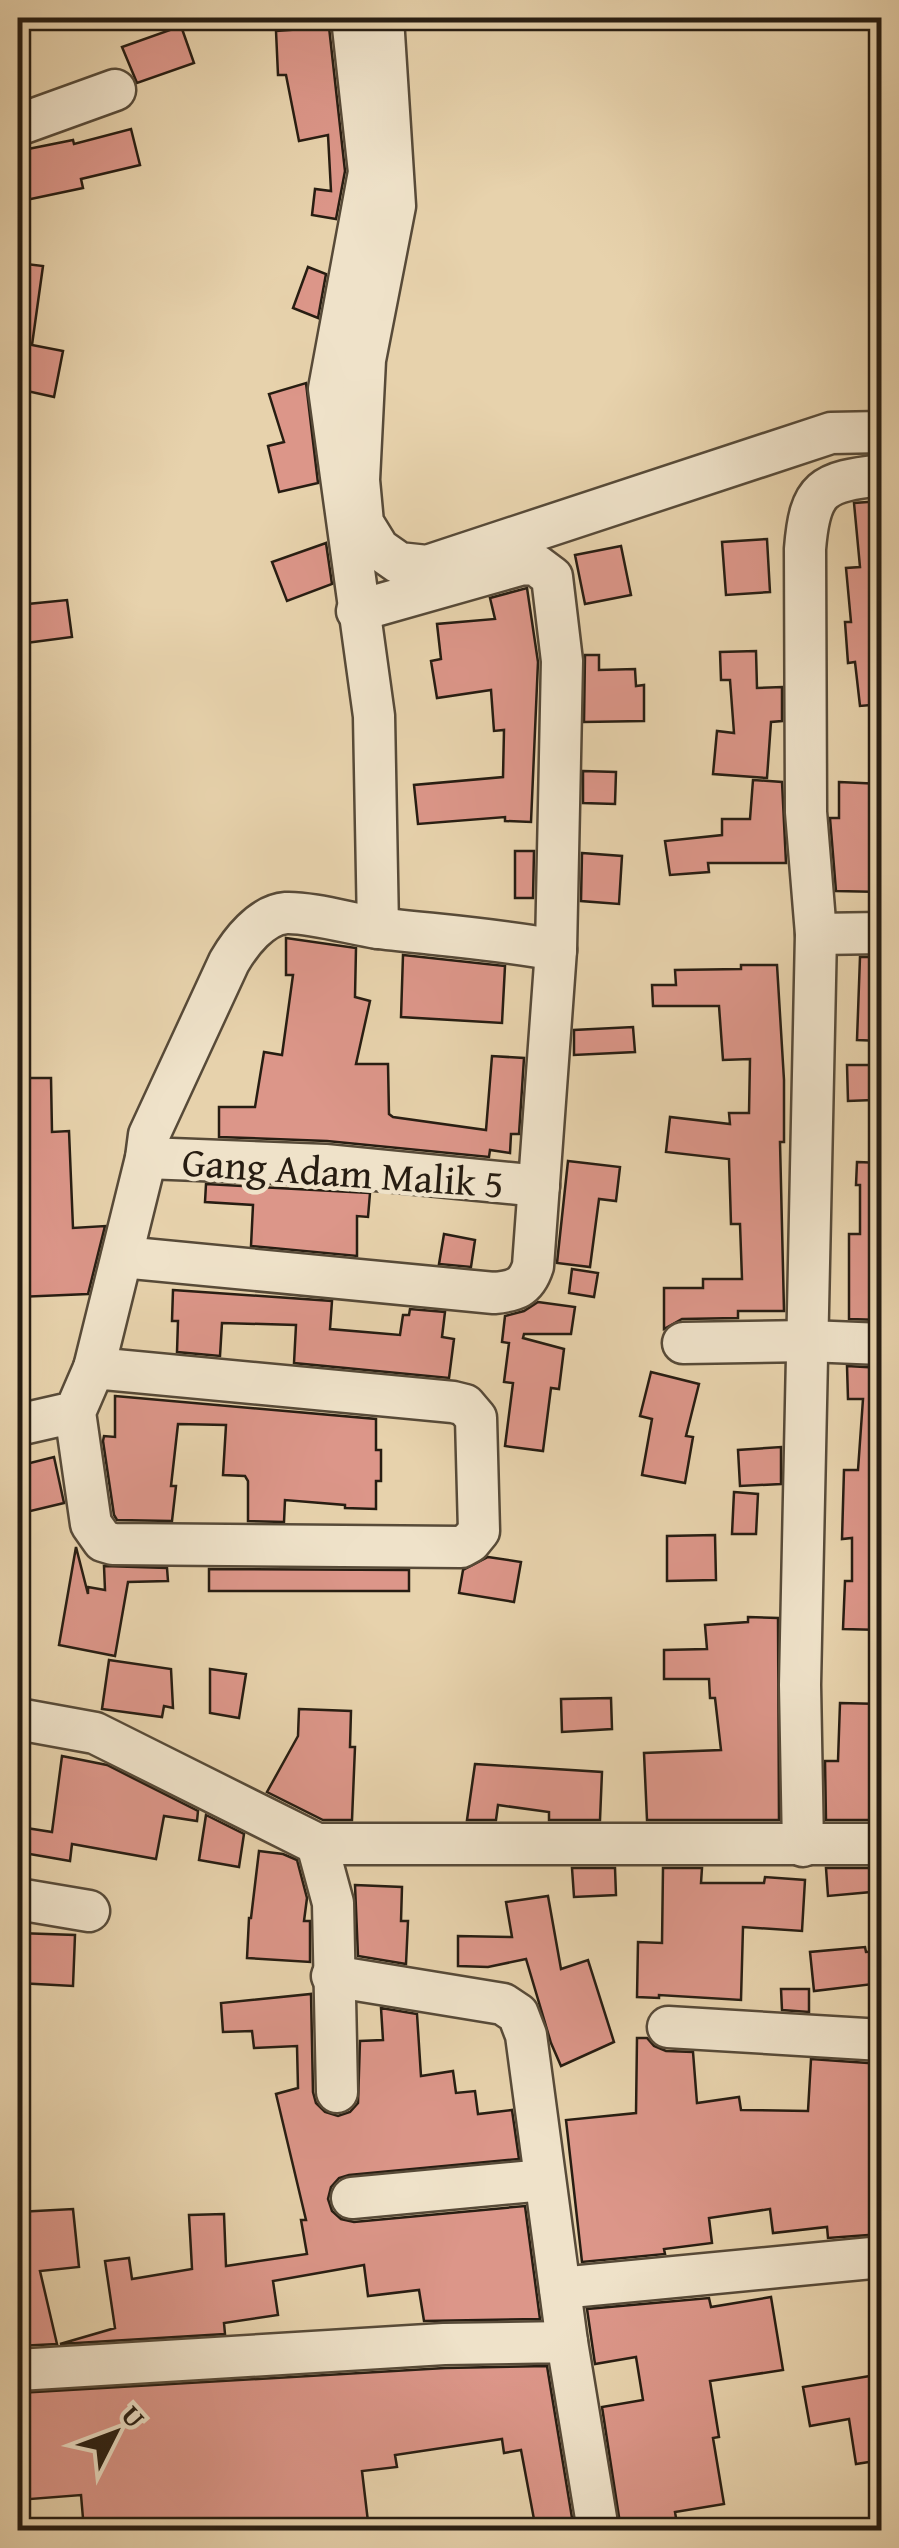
<svg xmlns="http://www.w3.org/2000/svg" width="899" height="2548" viewBox="0 0 899 2548" font-family="'Gentium Book Plus',serif">
<style>
.lines{fill:none;stroke-linecap:round;stroke-linejoin:round}
.stream{stroke:#6a7971;stroke-width:9}
.building{fill:#dc9689;stroke:#271d12;stroke-width:2.5}
.minor-casing{stroke:#574a38;stroke-width:45}
.minor{stroke:#efe2c9;stroke-width:40}
.labels{text-anchor:middle;dominant-baseline:central;stroke-width:9;stroke-linejoin:round;paint-order:stroke}
.street-label{font-size:40px;fill:#271d12;stroke:#efe2c9}
</style>
<rect width="100%" height="100%" fill="#e7d2ac"/>
<filter id="stains"><feTurbulence type="fractalNoise" baseFrequency=".002" numOctaves="4"/><feColorMatrix values="0 0 0 0 .2 0 0 0 0 .09 0 0 0 0 .02 0 0 0 .5 -.17"/></filter>
<radialGradient id="worn" r=".72"><stop offset=".6" stop-color="#630" stop-opacity="0"/><stop offset="1" stop-color="#630" stop-opacity=".3"/></radialGradient>
<g class="lines">
<path class="stream" d="M92,18L109,25L125,18"/>
</g>
<g class="building">
<path d="M181,26L194,63L137,83L122,47Z"/>
<path d="M329,27L345,171L336,219L312,215L315,189L331,191L328,135L299,141L286,75H278L276,31Z"/>
<path d="M131,129L140,165L81,179L83,188L26,200L18,151L73,140L74,144Z"/>
<path d="M18,263L43,266L32,345L63,351L54,397L18,389Z"/>
<path d="M308,267L326,274L318,318L293,308Z"/>
<path d="M306,383L318,483L279,492L268,446L284,442L269,394Z"/>
<path d="M882,501V704L860,706L855,662L848,663L845,622H851L846,568L860,567L854,503Z"/>
<path d="M767,539L770,592L726,595L722,542Z"/>
<path d="M326,543L332,584L287,601L272,562Z"/>
<path d="M621,546L631,595L585,604L575,555Z"/>
<path d="M527,588L538,662L531,822L505,821V817L418,824L414,785L503,777L504,730L494,731L491,690L437,698L431,661L441,659L437,624L495,619L490,598Z"/>
<path d="M67,600L72,637L18,644V605Z"/>
<path d="M756,651L757,688L782,687V721L771,722L767,778L713,774L717,731L734,733L730,680H721L720,652Z"/>
<path d="M585,655H599V670L635,669L636,686L644,685V721L584,722Z"/>
<path d="M583,771L616,772L615,804L583,803Z"/>
<path d="M753,780L782,782L786,863H708L709,872L670,875L665,841L722,835V819H750Z"/>
<path d="M839,782L882,784V892L836,891L830,818H839Z"/>
<path d="M515,851H534L533,898H515Z"/>
<path d="M582,853L622,856L619,904L581,901Z"/>
<path d="M286,938L356,948L355,997L370,1001L356,1064H388L389,1114L393,1117L486,1130L492,1056L524,1058L519,1134H511L510,1153L490,1150L489,1157L327,1141L219,1137V1107H255L264,1052L282,1055L293,975H286Z"/>
<path d="M403,955L505,966L502,1023L401,1017Z"/>
<path d="M860,957H882V1041L857,1040Z"/>
<path d="M741,965H777L784,1080V1142H780L784,1311H738V1318L682,1319L664,1329V1288H703V1279H742L740,1224H731L729,1159L666,1152L670,1117L730,1124L729,1113H749L750,1059L723,1060L719,1006H653L652,985H676L675,970L741,969Z"/>
<path d="M633,1027L635,1052L574,1055V1030Z"/>
<path d="M847,1065H872L873,1100L848,1101Z"/>
<path d="M18,1078H51L52,1132L69,1131L73,1228L105,1226L88,1294L18,1297V1234L29,1233L24,1114H18Z"/>
<path d="M568,1161L620,1167L616,1201L599,1199L590,1267L557,1263Z"/>
<path d="M857,1162L882,1163V1320L849,1319V1234H860V1185H856Z"/>
<path d="M206,1184L370,1193L368,1217L357,1216V1256L251,1246L253,1205L205,1202Z"/>
<path d="M444,1234L475,1240L471,1267L439,1264Z"/>
<path d="M572,1269L598,1273L594,1297L569,1293Z"/>
<path d="M173,1290L332,1301L330,1329L400,1335L403,1315H409L410,1309L445,1312L442,1337L454,1339L449,1378L294,1363L296,1325L222,1323L220,1356L177,1352L178,1321H172Z"/>
<path d="M538,1302L575,1307L571,1334H524L523,1338L564,1349L559,1389L551,1388L543,1451L505,1446L513,1383L504,1382L509,1343L502,1342L505,1316L524,1311Z"/>
<path d="M847,1366L882,1368V1630L843,1629L845,1581H852V1538L842,1539L844,1470H858L863,1399H848Z"/>
<path d="M651,1372L699,1384L686,1436L693,1437L685,1483L642,1475L652,1419L640,1416Z"/>
<path d="M115,1396L376,1419V1450H381V1481H376V1509L345,1508V1505L285,1500L284,1522L248,1521V1481L245,1476L223,1475L226,1425L178,1424L171,1486H176L172,1521L117,1520L114,1515L103,1441L104,1436L115,1437Z"/>
<path d="M781,1447V1484L740,1486L738,1450Z"/>
<path d="M54,1457L64,1503L18,1514V1466Z"/>
<path d="M734,1492L758,1494L756,1534H732Z"/>
<path d="M715,1535L716,1580L667,1581V1536Z"/>
<path d="M76,1547L88,1594V1587L105,1590L104,1566L167,1568L168,1581L128,1582L115,1656L59,1645Z"/>
<path d="M488,1557L521,1562L514,1602L459,1593L463,1570Z"/>
<path d="M209,1569L409,1570V1591H209Z"/>
<path d="M748,1617L778,1618L779,1820H647L644,1753L721,1750L715,1698H710L709,1679H664V1650L707,1649L705,1625L748,1622Z"/>
<path d="M109,1660L171,1669L173,1708L164,1706L162,1717L102,1709Z"/>
<path d="M210,1669L246,1674L239,1718L210,1713Z"/>
<path d="M611,1698L612,1729L562,1732L561,1699Z"/>
<path d="M840,1703L882,1704V1820H826L825,1761H838Z"/>
<path d="M299,1709L351,1711L350,1747H355L352,1820H323L267,1792L298,1736Z"/>
<path d="M62,1756L107,1765L198,1811L197,1821L164,1816L156,1859L72,1844L70,1861L18,1852L20,1827L52,1832Z"/>
<path d="M475,1764L602,1772L600,1820H549V1812L498,1805L496,1820H467Z"/>
<path d="M206,1815L244,1834L239,1867L199,1860Z"/>
<path d="M259,1851L283,1854L297,1860L307,1898L304,1921H310V1962L247,1958L249,1918H251Z"/>
<path d="M572,1868H615L616,1895L574,1897Z"/>
<path d="M663,1868H702L701,1883H764L765,1877L805,1880L802,1931L743,1927L741,2000L659,1995V1998L637,1997L638,1942L662,1943Z"/>
<path d="M826,1868H882V1891L828,1896Z"/>
<path d="M355,1885L402,1887L401,1921H408L406,1964L358,1956Z"/>
<path d="M548,1896L561,1969L588,1960L614,2042L561,2066L551,2043L526,1959L488,1967L458,1966V1936L512,1937L506,1902Z"/>
<path d="M18,1933L75,1935L73,1986L18,1983Z"/>
<path d="M865,1947L866,1952L882,1951V1983L814,1991L810,1952Z"/>
<path d="M781,1989H809V2012L782,2010Z"/>
<path d="M311,1994L313,2092L316,2103L325,2112L338,2116L350,2112L358,2103L360,2041L383,2040L381,2008L417,2014L421,2076L453,2071L456,2093L475,2091L478,2114L512,2110L519,2159L349,2175L339,2178L331,2187L328,2199L332,2211L341,2219L354,2222L525,2206L540,2319L424,2321L419,2290L368,2296L364,2265L273,2281L278,2315L224,2323L225,2334L60,2344L115,2328L105,2261L129,2258L132,2279L192,2269L189,2215L224,2214L226,2266L307,2254L301,2220H306L276,2094L298,2088L297,2046L254,2048L252,2031L223,2032L221,2003Z"/>
<path d="M637,2038H647L654,2046L666,2051L693,2052L697,2103L739,2097L741,2110L808,2111L811,2059L882,2064V2234L828,2238L827,2227L773,2233L770,2209L709,2218L712,2243L664,2249L665,2254L582,2262L566,2120L636,2113Z"/>
<path d="M73,2209L79,2267L40,2271L57,2344L18,2346V2212Z"/>
<path d="M771,2297L783,2370L710,2381L719,2437L713,2438L724,2504L675,2512L678,2530H621L602,2407L643,2400L636,2357L595,2364L587,2309L709,2298L711,2307Z"/>
<path d="M547,2366L574,2530H536L521,2450L504,2453L502,2439L395,2455L397,2467L362,2471L369,2530H84L81,2495L18,2500V2393L445,2368Z"/>
<path d="M882,2374V2460L856,2464L849,2419L810,2426L803,2387Z"/>
</g>
<g class="lines">
<g class="minor-casing">
<g id="minor">
<path d="M352,18L369,172L329,389L374,716L378,928"/>
<path d="M383,18L395,206L365,360L359,480L363,523L379,549L399,563L427,566L831,433L882,432"/>
<path d="M18,125L115,90"/>
<path d="M816,934L882,933"/>
<path d="M146,1158L325,1165L539,1186"/>
<path d="M122,1257L494,1293C515,1291 526,1288 533,1266L556,950L562,661L552,577L536,565L523,564L357,611"/>
<path d="M683,1343L808,1341L882,1344"/>
<path d="M94,1368L146,1158L149,1135L229,962C240,943 261,915 286,913C310,912 352,924 378,928C438,935 497,939 556,950"/>
<path d="M18,1425L75,1412L94,1368L453,1402L465,1405L476,1418L479,1531L470,1542L461,1547L113,1544L103,1541L91,1524L75,1412"/>
<path d="M18,1719L95,1733L317,1844H882"/>
<path d="M317,1844L333,1903L337,2092"/>
<path d="M803,1846L800,1685L816,934L806,812L805,549C810,487 822,482 882,475"/>
<path d="M18,1899L89,1911"/>
<path d="M332,1976L503,2004L518,2014L526,2035L567,2342"/>
<path d="M668,2027L882,2040"/>
<path d="M352,2198L544,2180"/>
<path d="M560,2288L882,2257"/>
<path d="M18,2370L444,2344L567,2342L598,2530"/>
</g>
</g>
<use href="#minor" class="minor"/>
</g>
<g class="labels">
<g class="street-label">
<text transform="translate(343 1172) rotate(4)">Gang Adam Malik 5</text>
</g>
</g>
<rect width="899" height="2548" fill="none" stroke="#e7d2ac" stroke-width="60"/>
<rect x="20" y="20" width="859" height="2508" fill="none" stroke="#271d12" stroke-width="5"/>
<rect x="30" y="30" width="839" height="2488" fill="none" stroke="#271d12" stroke-width="2.5"/>
<g transform="translate(115 2433) rotate(48)" stroke="#efe2c9" stroke-width="8" paint-order="stroke">
<path d="M0-8L18 38L0 25L-18 38Z" fill="#271d12"/>
<text y="-15" font-size="28" font-weight="bold" text-anchor="middle" fill="#271d12">U</text>
</g>
<rect width="100%" height="100%" filter="url(#stains)"/>
<rect width="100%" height="100%" fill="url(#worn)"/>
</svg>
